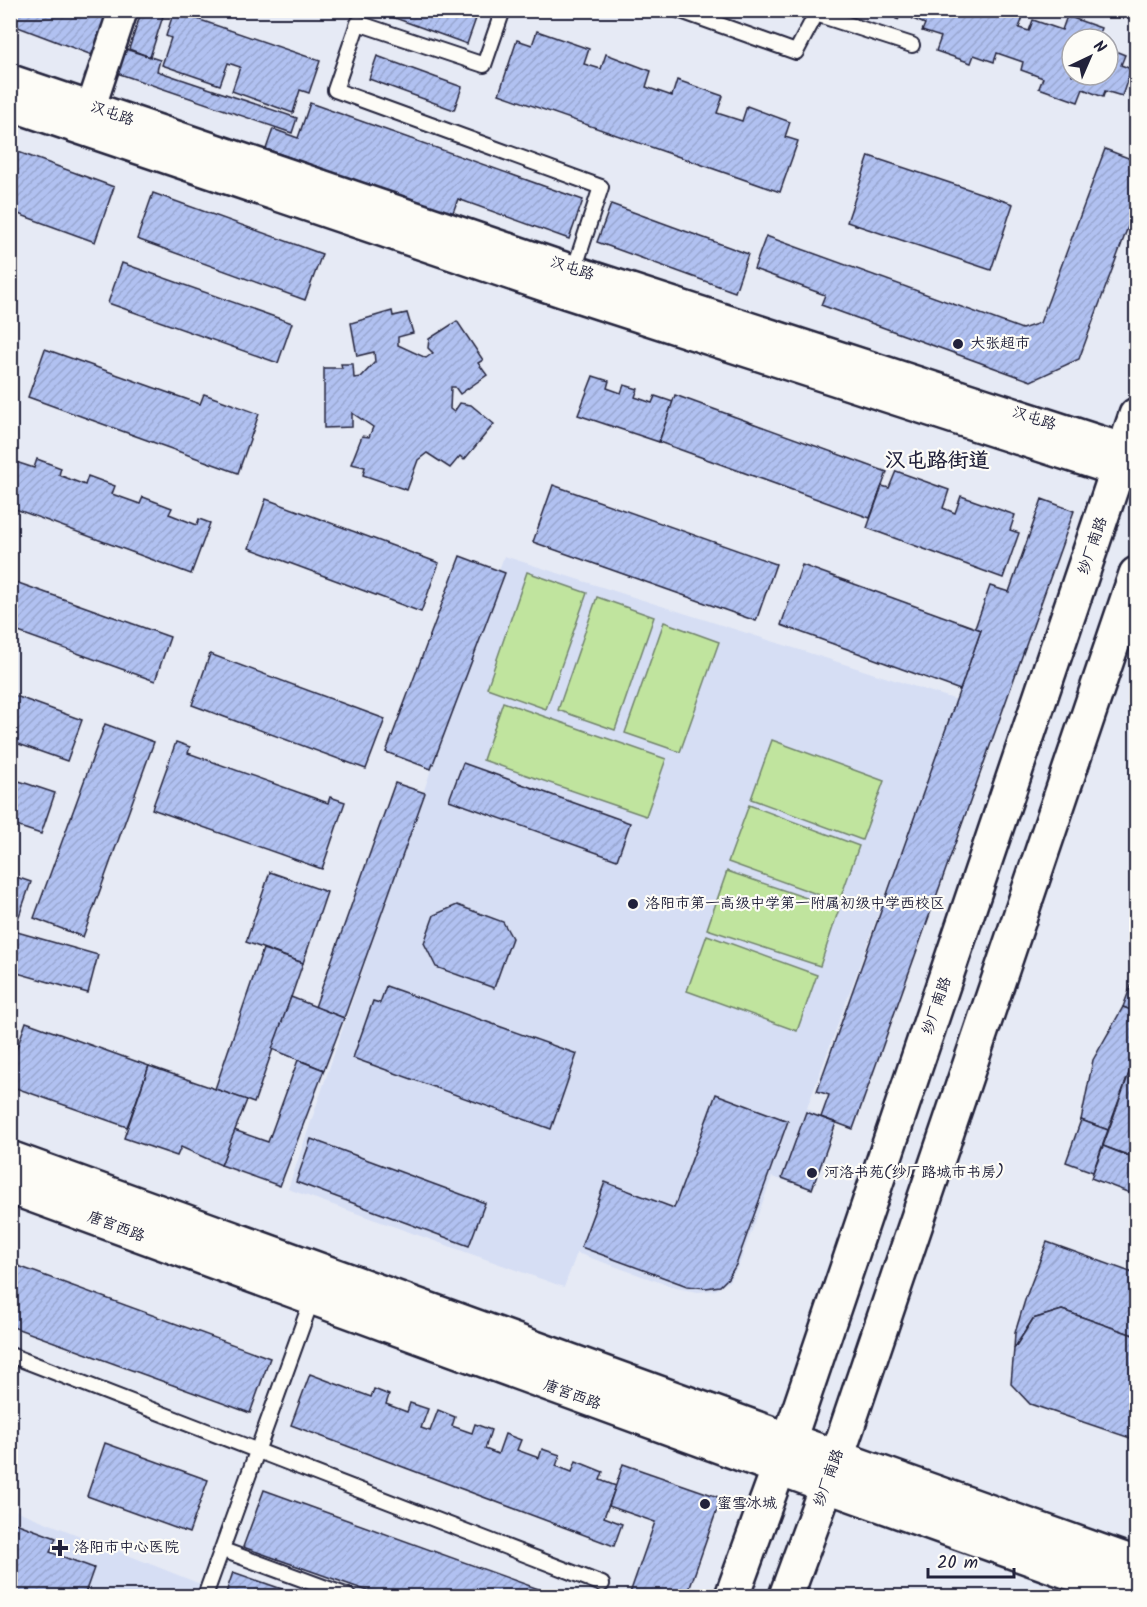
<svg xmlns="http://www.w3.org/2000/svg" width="1147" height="1607" viewBox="0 0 1147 1607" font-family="Kalam,'LXGW WenKai TC',sans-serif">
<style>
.built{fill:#d6def4}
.garden{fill:#c0e49e;stroke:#71836c;stroke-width:1.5}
.building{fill:url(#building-hatch);stroke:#22223b;stroke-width:1.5}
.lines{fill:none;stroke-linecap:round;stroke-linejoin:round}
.lane-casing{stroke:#22223b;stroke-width:18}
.street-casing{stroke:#22223b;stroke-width:33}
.secondary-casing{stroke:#22223b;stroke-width:38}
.path{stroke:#22223b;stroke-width:4;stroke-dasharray:4.5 4.5;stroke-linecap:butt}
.lane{stroke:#fdfcf7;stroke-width:14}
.street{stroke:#fdfcf7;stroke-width:28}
.secondary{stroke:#fdfcf7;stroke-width:33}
.poi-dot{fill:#22223b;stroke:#fdfcf7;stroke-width:2}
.labels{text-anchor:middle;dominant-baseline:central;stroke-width:4.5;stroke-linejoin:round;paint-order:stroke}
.street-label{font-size:15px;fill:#22223b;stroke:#fdfcf7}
.poi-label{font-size:15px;fill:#22223b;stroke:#fdfcf7;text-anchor:start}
.district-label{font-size:21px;font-weight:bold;fill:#22223b;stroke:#fdfcf7}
</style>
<defs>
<pattern id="building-hatch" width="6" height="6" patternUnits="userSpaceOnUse" patternTransform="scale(1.5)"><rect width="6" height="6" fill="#b1c1f1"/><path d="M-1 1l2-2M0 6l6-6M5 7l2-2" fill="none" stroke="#98a6d0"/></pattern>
</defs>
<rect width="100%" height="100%" fill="#e6eaf5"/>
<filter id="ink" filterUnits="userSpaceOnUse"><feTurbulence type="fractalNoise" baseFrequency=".0167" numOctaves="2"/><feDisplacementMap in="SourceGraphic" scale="12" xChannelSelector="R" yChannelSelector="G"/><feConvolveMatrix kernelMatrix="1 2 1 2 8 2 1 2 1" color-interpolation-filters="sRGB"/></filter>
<g filter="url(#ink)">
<g class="built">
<path d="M504,556L957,700L807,1108L821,1117L836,1123L812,1189L772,1177L739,1265L729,1281L716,1290L698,1292L676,1288L577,1253L564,1287L288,1189Z"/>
<path d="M10,1508L208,1587L205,1596H11Z"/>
</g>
<g class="garden">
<path d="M527,572L587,593L546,709L487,688Z"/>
<path d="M597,597L654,617L615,730L558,710Z"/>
<path d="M664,622L719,642L680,752L625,733Z"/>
<path d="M503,702L666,759L646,816L483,760Z"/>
<path d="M772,740L884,781L862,840L751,799Z"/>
<path d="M749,805L859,846L839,902L728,862Z"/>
<path d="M727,871L839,909L820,966L707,929Z"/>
<path d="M707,935L817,975L797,1031L687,991Z"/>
</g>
<g class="building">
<path d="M10,10H103L108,13L92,55L10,24Z"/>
<path d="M142,10H165L150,57L129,49Z"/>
<path d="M373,10H479L467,44Z"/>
<path d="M916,10H1004L1023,17L1019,28L1029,31L1033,20L1062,30L1067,16L1101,28L1097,39H1072V75H1108V48L1125,55L1121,65L1131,69L1122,96L1105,91L1103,97L1083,89L1078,102L1039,88L1043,78L1021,70L1023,62L997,53L994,62L974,55L971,63L936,51L941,37L922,31L925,24L913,19Z"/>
<path d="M174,11L320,61L309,93L300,90L293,113L232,91L240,67L228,63L220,85L162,65L171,38L166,36Z"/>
<path d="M537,31L589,49L584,64L601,69L606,54L651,71L646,87L672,96L677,80L723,96L717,113L742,121L747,106L790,122L785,137L798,141L780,192L499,94L517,40L532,45Z"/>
<path d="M122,48L160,60L157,71L297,118L292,133L114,72Z"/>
<path d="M377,56L462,87L454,110L369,79Z"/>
<path d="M310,103L583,200L569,239L458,199L452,215L266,149L273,129L298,138Z"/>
<path d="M10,149L114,187L95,242L10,211Z"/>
<path d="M1105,149L1136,161V205L1079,359L1031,381L821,305L825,295L754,269L766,236L1022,329L1040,323Z"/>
<path d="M869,156L1013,204L991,270L847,222Z"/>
<path d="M153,193L322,254L305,300L137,239Z"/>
<path d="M611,204L748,254L735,292L597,242Z"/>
<path d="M122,263L292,323L278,363L108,303Z"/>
<path d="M392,311L393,316L407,313L413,333L398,337V345L426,358L433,353L428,348L429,339L457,321L483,360L478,363L487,375L460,394L455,387H451L450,409L454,412L460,403L471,405L494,424L464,460L460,456L450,468L427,453L418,460L407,490L363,475L365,467L351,464L362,436L369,437L373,427L352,413V427L324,428V368H342L341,364H353L354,378L361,377L375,362L374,352L357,356L351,323Z"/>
<path d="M45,349L200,404L204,394L259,414L238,473L28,397Z"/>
<path d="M593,376L609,381L607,388L621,393L624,385L638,389L635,397L652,403L655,396L673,402L659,442L578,415Z"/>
<path d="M675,395L887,472L870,518L659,442Z"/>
<path d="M37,459L61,468L59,475L85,485L88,476L115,486L112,494L140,504L143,497L172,508L169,514L197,525L199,519L210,523L191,574L10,507V460L34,468Z"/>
<path d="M896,471L949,490L943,508L955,513L961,496L1015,515L1010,530L1019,533L1003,578L867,528L882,486L889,488Z"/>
<path d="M553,485L776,564L756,621L533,542Z"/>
<path d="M266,499L439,563L421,612L249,548Z"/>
<path d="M1042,499L1074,511L853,1129L821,1117L829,1095L817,1091L981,630L975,628L990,586L1009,592Z"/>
<path d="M460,556L505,573L431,769L386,752Z"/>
<path d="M802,565L981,630L960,690L781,625Z"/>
<path d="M10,580L170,637L155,681L10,629Z"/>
<path d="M210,654L385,719L366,769L192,705Z"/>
<path d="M10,694L82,720L67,761L10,741Z"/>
<path d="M105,724L154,742L83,937L34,918Z"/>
<path d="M176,742L190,747L188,753L328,803L330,797L345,802L322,869L152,809Z"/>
<path d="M463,763L630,823L617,860L449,800Z"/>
<path d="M10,778L55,793L41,834L10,824Z"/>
<path d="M395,783L425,793L344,1018L315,1007Z"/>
<path d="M270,872L327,892L303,963L246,942Z"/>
<path d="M10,875L31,882L18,919L10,916Z"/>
<path d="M457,905L503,922L512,938L494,988L436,967L424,943L434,915Z"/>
<path d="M10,930L98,955L88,993L10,971Z"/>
<path d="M263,949L303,963L254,1103L215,1089Z"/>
<path d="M1136,972V1012L1123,1007Z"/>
<path d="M386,986L577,1054L551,1129L353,1058L373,1001L380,1003Z"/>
<path d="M291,997L344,1018L324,1070L272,1049Z"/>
<path d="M1123,1007L1136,1012V1054L1108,1130L1081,1120L1093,1060Z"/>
<path d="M26,1022L149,1066L127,1127L10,1086V1068Z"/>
<path d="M1136,1054V1158L1103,1146Z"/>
<path d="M298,1060L324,1070L280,1186L221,1165L234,1130L268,1142Z"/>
<path d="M149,1066L247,1100L221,1165L181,1147L177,1156L124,1138Z"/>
<path d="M716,1094L788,1121L736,1265L728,1278L720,1286L706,1288L687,1286L581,1247L605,1182L674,1208Z"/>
<path d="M806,1112L836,1123L812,1189L782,1178Z"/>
<path d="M1081,1120L1108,1130L1093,1172L1066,1162Z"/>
<path d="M311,1139L485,1203L469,1246L296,1182Z"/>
<path d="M1103,1146L1136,1159V1175L1130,1193L1091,1178Z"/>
<path d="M1136,1175V1195L1130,1193Z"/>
<path d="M1047,1242L1136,1274V1336L1062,1310L1033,1319L1014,1349L1015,1333L1026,1297Z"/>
<path d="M10,1263L270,1358L250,1413L10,1326Z"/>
<path d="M1062,1310L1136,1336V1440L1030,1404L1011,1384L1014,1349L1033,1319Z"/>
<path d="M310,1374L371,1397L374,1389L389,1395L386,1404L407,1412L410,1403L428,1409L421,1428L430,1431L438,1410L455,1417L452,1426L472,1433L475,1424L491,1430L485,1449L498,1454L505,1434L521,1440L517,1450L539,1458L542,1449L560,1455L556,1466L572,1472L576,1461L603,1472L600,1480L616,1486L604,1517L622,1524L614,1546L291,1425Z"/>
<path d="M105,1443L208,1480L189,1533L87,1496Z"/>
<path d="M623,1464L721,1498L687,1596H629L655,1522L609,1506Z"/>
<path d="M264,1490L558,1596H382L243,1547Z"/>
<path d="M10,1521L56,1538L50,1552L94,1568L84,1596H10Z"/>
<path d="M233,1572L302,1596H225Z"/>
</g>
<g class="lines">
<g class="lane-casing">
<g id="lane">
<path d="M503,10L484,65L358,23L335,90L601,187L574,270"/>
<path d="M678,10L796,52L816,14L912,45"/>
<path d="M10,1355L602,1584"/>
<path d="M223,1550L348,1596"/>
<path d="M205,1596L312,1299"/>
</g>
</g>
<g class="street-casing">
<g id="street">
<path d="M10,79L574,270L1136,452"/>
<path d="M10,106L566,294L1136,478"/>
<path d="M91,107L123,10"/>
</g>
</g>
<g class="secondary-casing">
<g id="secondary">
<path d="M10,1158L789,1440L1136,1564"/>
<path d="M10,1187C385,1327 760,1462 1136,1596"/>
<path d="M732,1596L789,1440L1136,415"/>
<path d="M786,1596L837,1457L1136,574"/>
</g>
</g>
<path class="path" d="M897,20L900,10"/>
<use href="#lane" class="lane"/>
<use href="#street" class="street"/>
<use href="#secondary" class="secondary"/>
</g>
</g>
<g class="poi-dot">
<circle cx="958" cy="344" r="6"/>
<circle cx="633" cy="904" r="6"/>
<circle cx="812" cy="1173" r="6"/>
<circle cx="705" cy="1504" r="6"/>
<path d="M57 1539h6v6h6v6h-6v6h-6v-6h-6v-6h6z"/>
</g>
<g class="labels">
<g class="street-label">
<text transform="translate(112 114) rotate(19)">汉屯路</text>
<text transform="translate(572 269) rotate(18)">汉屯路</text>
<text transform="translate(1034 419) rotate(18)">汉屯路</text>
<text transform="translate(1093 546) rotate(-71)">纱厂南路</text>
<text transform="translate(937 1006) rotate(-71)">纱厂南路</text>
<text transform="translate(116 1227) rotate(21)">唐宫西路</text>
<text transform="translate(572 1395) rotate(20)">唐宫西路</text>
<text transform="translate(829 1478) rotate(-70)">纱厂南路</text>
</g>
<g class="poi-label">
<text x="970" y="344">大张超市</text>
<text x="645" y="904">洛阳市第一高级中学第一附属初级中学西校区</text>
<text x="824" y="1173">河洛书苑(纱厂路城市书房)</text>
<text x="717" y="1504">蜜雪冰城</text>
<text x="74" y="1548">洛阳市中心医院</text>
</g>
<g class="district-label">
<text x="937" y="461">汉屯路街道</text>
</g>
</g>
<rect width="1147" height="1607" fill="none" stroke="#fdfcf7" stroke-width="36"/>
<rect x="18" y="18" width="1111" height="1571" fill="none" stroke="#22223b" stroke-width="2" filter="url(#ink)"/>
<g transform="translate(1090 57) rotate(44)"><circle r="28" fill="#fdfcf7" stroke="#a5a5ac" stroke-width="1.5"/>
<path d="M0-4.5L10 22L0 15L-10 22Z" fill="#22223b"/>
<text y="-9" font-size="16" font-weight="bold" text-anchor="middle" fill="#22223b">N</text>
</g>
<path d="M928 1568v9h86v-9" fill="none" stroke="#22223b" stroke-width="3"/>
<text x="937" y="1568" font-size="18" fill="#22223b" stroke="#fdfcf7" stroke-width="4.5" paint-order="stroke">20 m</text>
</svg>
